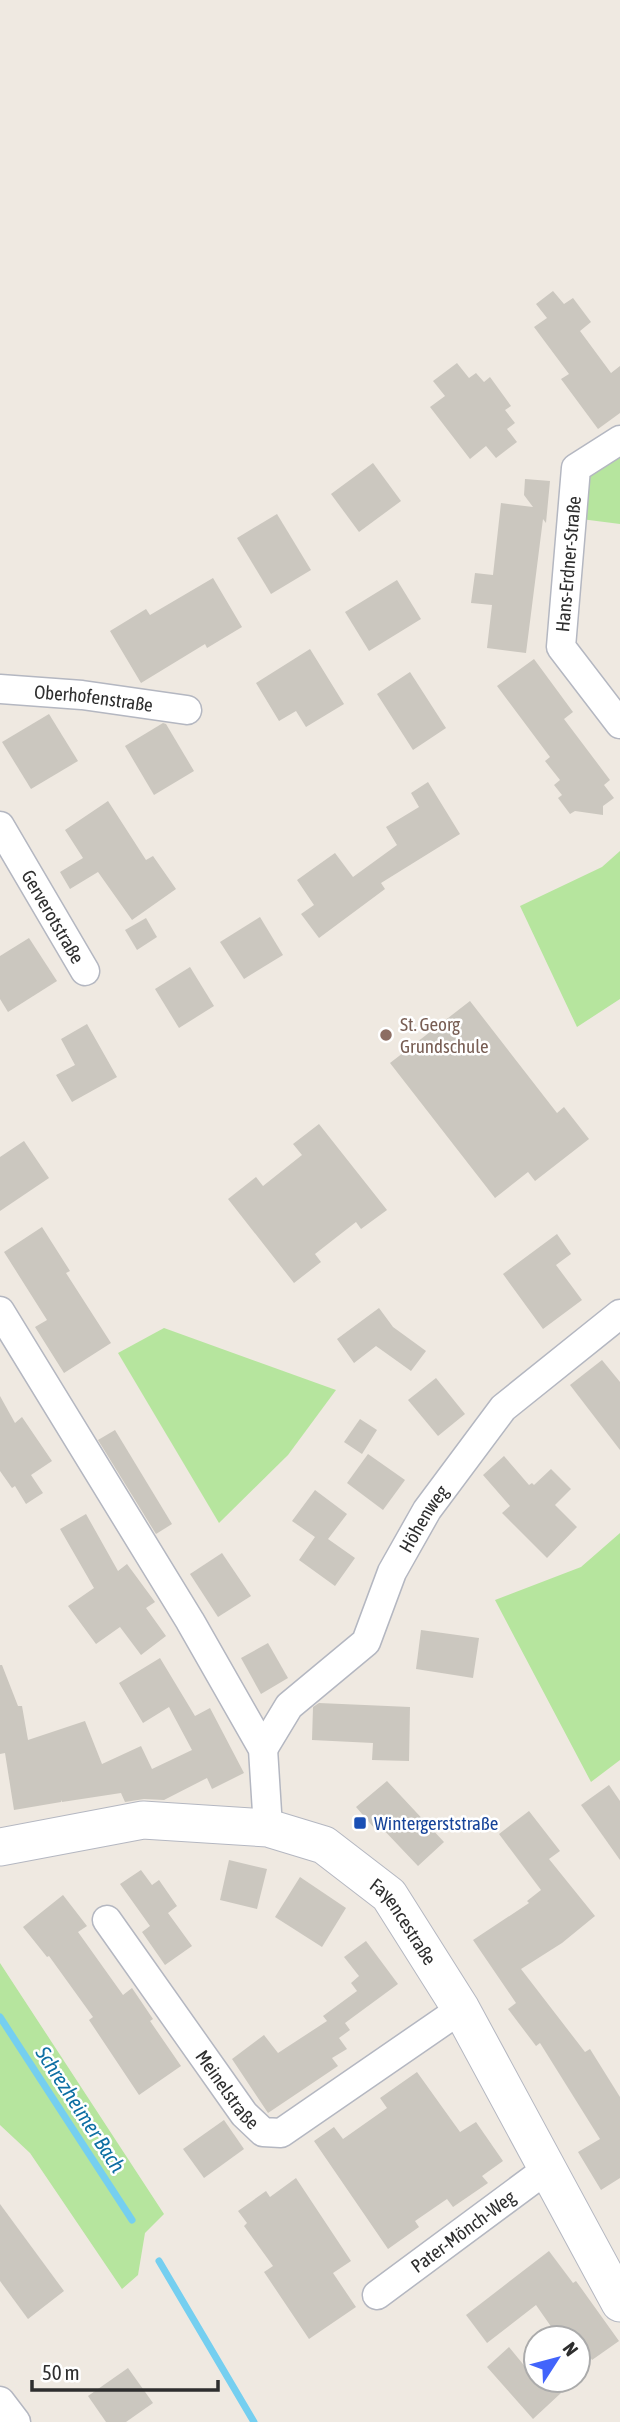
<svg xmlns="http://www.w3.org/2000/svg" width="620" height="2422" viewBox="0 0 620 2422" font-family="'Asap Condensed',sans-serif">
<style>
.green{fill:#b6e59e}
.lines{fill:none;stroke-linecap:round;stroke-linejoin:round}
.stream{stroke:#75cff0;stroke-width:7}
.building{fill:#cbc7bf}
.minor-casing{stroke:#b4b7c1;stroke-width:31}
.tertiary-casing{stroke:#b4b7c1;stroke-width:39}
.minor{stroke:#fff;stroke-width:28}
.tertiary{stroke:#fff;stroke-width:37}
.education-dot{fill:#8d6e63;stroke:#fff;stroke-width:2.5}
.transit-dot{fill:#1a4fb4;stroke:#fff;stroke-width:2.5}
.labels{text-anchor:middle;dominant-baseline:central;stroke-width:5;stroke-linejoin:round;paint-order:stroke}
.street-label{font-size:19px;fill:#2e2e2e;stroke:#fff}
.education-label{font-size:19px;fill:#785e54;stroke:#fff;text-anchor:start}
.transit-label{font-size:19px;fill:#164399;stroke:#fff;text-anchor:start}
.water-label{font-size:21px;font-style:italic;fill:#0d6fa3;stroke:#fff}
</style>
<rect width="100%" height="100%" fill="#efe9e1"/>
<g class="green">
<path d="M620,450V524L581,519L584,474Z"/>
<path d="M620,851V999L577,1027L520,906L602,867Z"/>
<path d="M164,1328L336,1390L288,1455L219,1523L118,1353Z"/>
<path d="M620,1533V1760L591,1782L495,1600L581,1567Z"/>
<path d="M0,1963L164,2214L145,2233L138,2275L122,2289L30,2153L0,2125Z"/>
</g>
<g class="lines">
<g class="stream">
<path d="M0,2017L132,2220"/>
<path d="M159,2261L254,2422"/>
</g>
</g>
<g class="building">
<path d="M553,291L564,304L573,298L591,322L580,331L611,373L620,366V413L598,429L561,379L569,374L534,327L547,318L536,304Z"/>
<path d="M457,363L469,378L476,373L484,382L490,377L511,406L505,410L515,423L507,429L517,442L496,458L486,446L470,459L430,407L445,396L433,381Z"/>
<path d="M373,463L401,501L359,532L331,494Z"/>
<path d="M525,479L550,481L546,523L543,519L526,653L487,648L492,605L471,603L475,573L493,575L501,503L533,507L524,495Z"/>
<path d="M277,514L311,570L271,594L237,538Z"/>
<path d="M213,578L242,627L207,648L205,644L141,683L110,631L146,609L150,615Z"/>
<path d="M397,580L421,619L369,651L345,612Z"/>
<path d="M310,649L344,704L306,727L296,711L279,721L256,683Z"/>
<path d="M534,659L573,712L564,719L610,780L604,785L614,798L603,806V815L575,811L570,814L558,798L562,795L554,785L560,780L545,761L550,757L497,686Z"/>
<path d="M410,672L446,728L413,750L377,694Z"/>
<path d="M49,714L78,761L31,789L2,742Z"/>
<path d="M163,723L166,724L194,771L154,795L125,746Z"/>
<path d="M428,782L460,834L381,883L385,889L319,938L301,914L314,905L297,880L335,853L353,877L397,845L386,827L419,807L411,793Z"/>
<path d="M108,801L146,860L153,856L176,889L132,920L98,872L70,889L60,872L83,858L65,830Z"/>
<path d="M260,917L283,955L244,979L220,942Z"/>
<path d="M146,918L157,937L137,950L125,930Z"/>
<path d="M29,938L57,981L8,1012L0,999V956Z"/>
<path d="M190,967L214,1006L179,1028L155,989Z"/>
<path d="M470,1001L557,1113L564,1107L589,1139L535,1181L528,1172L495,1198L390,1063Z"/>
<path d="M87,1024L117,1077L72,1102L56,1075L75,1065L61,1039Z"/>
<path d="M319,1124L387,1210L361,1229L356,1222L315,1254L321,1262L294,1283L228,1199L256,1177L263,1186L302,1155L293,1144Z"/>
<path d="M24,1141L49,1178L0,1211V1157Z"/>
<path d="M42,1227L70,1271L66,1273L111,1343L64,1373L35,1327L47,1320L4,1252Z"/>
<path d="M557,1234L571,1254L556,1265L582,1300L543,1329L503,1274Z"/>
<path d="M379,1308L393,1327L426,1351L411,1371L376,1346L354,1363L337,1339Z"/>
<path d="M602,1360L620,1382V1450L570,1385Z"/>
<path d="M436,1378L465,1414L438,1436L408,1400Z"/>
<path d="M0,1396L15,1423L22,1417L52,1461L31,1475L43,1493L26,1504L15,1486L12,1488L0,1471Z"/>
<path d="M360,1419L377,1430L362,1454L344,1442Z"/>
<path d="M115,1430L172,1524L156,1534L98,1440Z"/>
<path d="M368,1454L405,1480L383,1510L347,1483Z"/>
<path d="M504,1456L529,1485L532,1483L534,1485L551,1469L571,1489L555,1505L577,1527L547,1558L502,1513L510,1506L483,1475Z"/>
<path d="M315,1490L347,1514L328,1539L355,1558L335,1586L299,1560L315,1537L292,1521Z"/>
<path d="M86,1514L118,1571L127,1564L155,1602L146,1608L166,1636L141,1655L120,1627L96,1644L68,1606L94,1588L60,1529Z"/>
<path d="M222,1553L251,1596L218,1617L190,1574Z"/>
<path d="M421,1630L479,1638L473,1678L416,1669Z"/>
<path d="M268,1643L288,1678L261,1694L241,1658Z"/>
<path d="M160,1658L195,1716L210,1708L244,1773L212,1789L207,1778L164,1800L144,1799L125,1802L121,1793L62,1802L61,1800V1802L14,1810L5,1753L0,1754V1665H2L18,1706H22L28,1740L85,1721L102,1764L141,1746L152,1769L192,1750L169,1707L143,1723L119,1683Z"/>
<path d="M319,1703L410,1707L409,1761L372,1760L373,1743L312,1740L313,1707Z"/>
<path d="M387,1781L444,1842L418,1866L380,1826L375,1829L356,1807Z"/>
<path d="M609,1785L620,1801V1860L581,1805Z"/>
<path d="M529,1811L560,1851L549,1859L595,1916L562,1943L521,1969L585,2052L590,2049L620,2097V2178L601,2190L578,2152L600,2139L540,2043L536,2046L508,2009L516,2003L473,1940L529,1903L527,1901L541,1890L499,1834Z"/>
<path d="M229,1860L267,1869L257,1909L220,1900Z"/>
<path d="M141,1870L152,1885L159,1880L177,1906L168,1913L192,1946L165,1965L142,1932L150,1926L120,1884Z"/>
<path d="M300,1877L346,1908L322,1947L275,1917Z"/>
<path d="M63,1895L87,1926L78,1932L123,1995L132,1988L153,2019L150,2021L181,2066L139,2095L89,2020L93,2017L49,1956L47,1957L23,1927Z"/>
<path d="M366,1941L398,1984L345,2023L350,2030L339,2038L347,2049L332,2058L338,2066L268,2113L232,2059L264,2035L278,2053L327,2021L323,2016L357,1991L351,1983L359,1976L344,1957Z"/>
<path d="M417,2072L460,2132L476,2122L503,2161L482,2176L488,2183L453,2207L447,2199L415,2221L419,2227L388,2249L314,2141L334,2127L343,2139L387,2108L380,2098Z"/>
<path d="M224,2120L244,2149L204,2178L183,2149Z"/>
<path d="M296,2178L351,2261L333,2273L356,2307L309,2339L264,2272L273,2266L244,2226L247,2223L238,2211L266,2191L270,2197Z"/>
<path d="M0,2204L64,2291L28,2319L0,2281Z"/>
<path d="M549,2251L573,2283L576,2281L619,2341L592,2360L578,2338H559L536,2305L487,2343L466,2315Z"/>
<path d="M509,2347L536,2380H550L561,2393L533,2419L487,2367Z"/>
<path d="M128,2368L153,2403L126,2422H106L88,2396Z"/>
</g>
<g class="lines">
<g class="minor-casing">
<g id="minor">
<path d="M620,440L576,468L561,647L620,724"/>
<path id="s1" d="M0,689L82,695L187,710"/>
<path id="s2" d="M0,826L85,971"/>
<path d="M0,1311L190,1621L263,1749L268,1828"/>
<path id="s3" d="M263,1749L289,1706L366,1642L392,1572L427,1510L503,1408L620,1314"/>
<path id="s4" d="M107,1920L244,2114L263,2132L281,2133L461,2009"/>
<path id="s5" d="M377,2295L547,2169"/>
<path d="M0,2401L16,2422"/>
</g>
</g>
<g class="tertiary-casing">
<g id="tertiary">
<path id="s6" d="M0,1847L143,1820L268,1828L324,1845L389,1895L461,2009L620,2303"/>
</g>
</g>
<use href="#minor" class="minor"/>
<use href="#tertiary" class="tertiary"/>
</g>
<circle class="education-dot" cx="386" cy="1035" r="7"/>
<rect class="transit-dot" x="353" y="1816" width="14" height="14" rx="3.5"/>
<g class="labels">
<g class="street-label">
<text transform="translate(568 564) rotate(-85)">Hans-Erdner-Straße</text>
<text stroke="none"><textPath href="#s1" startOffset="94">Oberhofenstraße</textPath></text>
<text stroke="none"><textPath href="#s2" startOffset="105">Gerverotstraße</textPath></text>
<text stroke="none"><textPath href="#s3" startOffset="287">Höhenweg</textPath></text>
<text stroke="none"><textPath href="#s6" startOffset="441">Fayencestraße</textPath></text>
<text stroke="none"><textPath href="#s4" startOffset="208">Meinelstraße</textPath></text>
<text stroke="none"><textPath href="#s5" startOffset="107">Pater-Mönch-Weg</textPath></text>
</g>
<g class="education-label">
<text x="400" y="1024">St. Georg<tspan x="400" dy="22">Grundschule</tspan></text>
</g>
<g class="transit-label">
<text x="374" y="1823">Wintergerststraße</text>
</g>
<g class="water-label">
<text transform="translate(81 2109) rotate(57)">Schrezheimer Bach</text>
</g>
</g>
<g transform="translate(557 2359) rotate(54)"><circle r="33" fill="#ffffff" stroke="#ababab" stroke-width="2"/>
<path d="M0-5L12 26L0 18L-12 26Z" fill="#4264fb"/>
<text y="-10" font-size="19" font-weight="bold" text-anchor="middle" fill="#2e2e2e">N</text>
</g>
<path d="M32 2380v10h186v-10" fill="none" stroke="#2e2e2e" stroke-width="3.5"/>
<text x="42" y="2380" font-size="21" fill="#2e2e2e" stroke="#ffffff" stroke-width="5" paint-order="stroke">50 m</text>
</svg>
